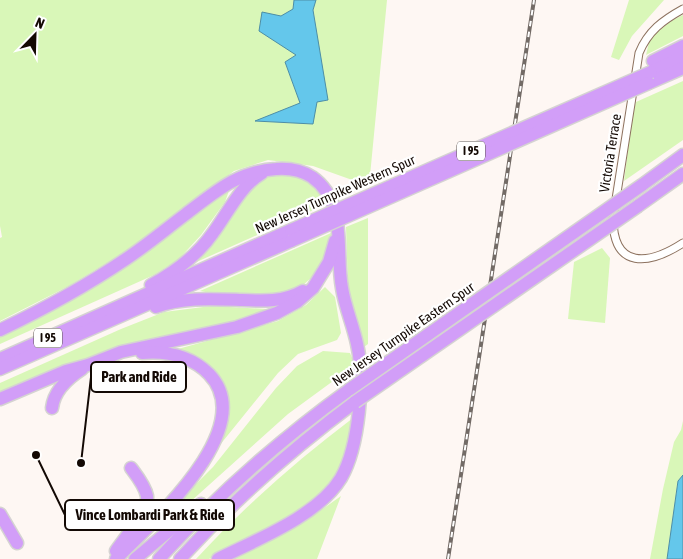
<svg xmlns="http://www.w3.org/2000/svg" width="683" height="559" viewBox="0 0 683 559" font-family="'Asap Condensed',sans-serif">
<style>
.green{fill:#d9f7b8}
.water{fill:#64c7eb;stroke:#4c8ea6}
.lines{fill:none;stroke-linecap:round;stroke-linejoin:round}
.minor-casing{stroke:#8d725f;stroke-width:9}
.motorway-casing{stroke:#d5d3d2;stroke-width:15}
.minor{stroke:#fff;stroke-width:7}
.motorway{stroke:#d29ef8;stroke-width:12}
.rail-casing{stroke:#736b66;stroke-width:4}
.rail{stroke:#fff;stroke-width:2;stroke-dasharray:5.5;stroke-linecap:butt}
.motorway-bridge-casing{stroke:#d5d3d2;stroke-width:15;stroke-linecap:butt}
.motorway-bridge{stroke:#d29ef8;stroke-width:12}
.labels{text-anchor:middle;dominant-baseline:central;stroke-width:4.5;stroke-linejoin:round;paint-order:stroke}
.shield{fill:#fff;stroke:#5a534f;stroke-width:1}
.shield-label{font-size:12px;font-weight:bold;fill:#130904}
.street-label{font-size:14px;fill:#130904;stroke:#fff}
.leader{fill:none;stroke:#130904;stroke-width:2}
.callout-dot{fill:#130904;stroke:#fff;stroke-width:2}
.callout{fill:#fff;stroke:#130904;stroke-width:2}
.callout-label{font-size:15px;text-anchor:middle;font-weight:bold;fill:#130904}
</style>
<rect width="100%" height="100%" fill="#fef7f3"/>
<g class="green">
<path d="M0,0H294L293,9L281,16L296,55L285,62L300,103L256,121L312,124L317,101H327L313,9L316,0H387L369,186L313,166L268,160L234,171L140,243L69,286L0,321V238L2,237L0,226Z"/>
<path d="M629,0H664L632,36L619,60L611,57Z"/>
<path d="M683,15V36L646,55L650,38L671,21Z"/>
<path d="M683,81V140L624,181L632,117L636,102Z"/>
<path d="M288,172L314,182L329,203L183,268L254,183L269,175Z"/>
<path d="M231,185L225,202L201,235L178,260L154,275L0,344V334Z"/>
<path d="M368,218V344L364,347L348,287L346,227Z"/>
<path d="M331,233L330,247L323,264L313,276L300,288L285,295L227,296L200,291Z"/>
<path d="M602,248L610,258L605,323L568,319L574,262Z"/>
<path d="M325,287L335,297L341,333L337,340L298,354L278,373L211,456L224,429L208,367L178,349L278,321L306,305Z"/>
<path d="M211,306L267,309V313L0,395V383L121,329L164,312Z"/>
<path d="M323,351L350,353L355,365L288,414L160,529L161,519L213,467L276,388L297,366Z"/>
<path d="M353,418L342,466L329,488L303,509L269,529L209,559H196C244,507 296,461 353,418Z"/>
<path d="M683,421V475L678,481L667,559H650L663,489L674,442L681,430Z"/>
<path d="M341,496L317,559H233L310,518Z"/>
</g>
<g class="water">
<path d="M294,0H316L313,10L328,100L317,102L313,124L255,121L300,103L285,62L296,55L259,31L262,12L281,16L293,9Z"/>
<path d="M683,475V559H667L678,481Z"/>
</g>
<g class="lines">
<g class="minor-casing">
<path id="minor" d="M683,9C663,20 648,31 639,53L613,218C613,270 649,265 683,243"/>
</g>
<g class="motorway-casing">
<g id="motorway">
<path d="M653,61L683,46"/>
<path d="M651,72L683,57"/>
<path d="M649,83L683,68"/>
<path d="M642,185L683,155"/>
<path d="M638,206L683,174"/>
<path d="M151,285C175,272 197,256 213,233C228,213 240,186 262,173"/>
<path d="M156,307C182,297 214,299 242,300C263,301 284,302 303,291"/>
<path d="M0,330C44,309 86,286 126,259C147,245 166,229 186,214C215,192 238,171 276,169C289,168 301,170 312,177C348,202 335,251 342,288C345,307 353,325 357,344C365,379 359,447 341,478C318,516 256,540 218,559"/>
<path d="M0,359L291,230"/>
<path d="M0,369L291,241"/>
<path d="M0,399L66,371L88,365L121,352L237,327L277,313L297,302L313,288L329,262L335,241"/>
<path d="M52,408C54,390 68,378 82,369"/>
<path d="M0,514L17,543"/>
<path d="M116,551C124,539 149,510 147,496C145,486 137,476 131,468"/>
<path d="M116,559C151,523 261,428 209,374C191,356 166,351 142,353"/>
<path d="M135,559L201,504"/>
<path d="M159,559C216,496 281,439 350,389"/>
<path d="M180,559C233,501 292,449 355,402"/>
</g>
</g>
<use href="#minor" class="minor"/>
<use href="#motorway" class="motorway"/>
<g class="rail-casing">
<path id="rail" d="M448,559L534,0"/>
</g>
<use href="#rail" class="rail"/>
<g class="motorway-bridge-casing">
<g id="motorway-bridge">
<path d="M291,230L651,72"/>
<path d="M291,241L649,83"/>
<path d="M350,389L642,185"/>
<path d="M355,402L638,206"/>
</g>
</g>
<use href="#motorway-bridge" class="motorway-bridge"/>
</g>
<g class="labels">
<g class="shield">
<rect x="457" y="141.5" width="28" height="19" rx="4"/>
<rect x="34" y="328.5" width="28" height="19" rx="4"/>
</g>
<g class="shield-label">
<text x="471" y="151">I 95</text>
<text x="48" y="338">I 95</text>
</g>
<g class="street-label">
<text transform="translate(610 153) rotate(-81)">Victoria Terrace</text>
<text transform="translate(335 194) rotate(-24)">New Jersey Turnpike Western Spur</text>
<text transform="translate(403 334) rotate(-35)">New Jersey Turnpike Eastern Spur</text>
</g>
</g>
<path class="leader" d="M81 463L91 377M36 455L65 515"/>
<g class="callout-dot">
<circle cx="81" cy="463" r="5"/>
<circle cx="36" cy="455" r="5"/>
</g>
<g class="callout">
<rect x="91" y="362" width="95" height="30" rx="5"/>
<rect x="65" y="500" width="169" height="30" rx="5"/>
</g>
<g class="callout-label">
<text x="139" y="382">Park and Ride</text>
<text x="150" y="520">Vince Lombardi Park &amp; Ride</text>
</g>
<g transform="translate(35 35) rotate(23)" stroke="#ffffff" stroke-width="4" paint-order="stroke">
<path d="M0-4L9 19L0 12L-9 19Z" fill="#130904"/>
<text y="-8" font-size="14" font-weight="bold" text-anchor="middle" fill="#130904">N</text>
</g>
</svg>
